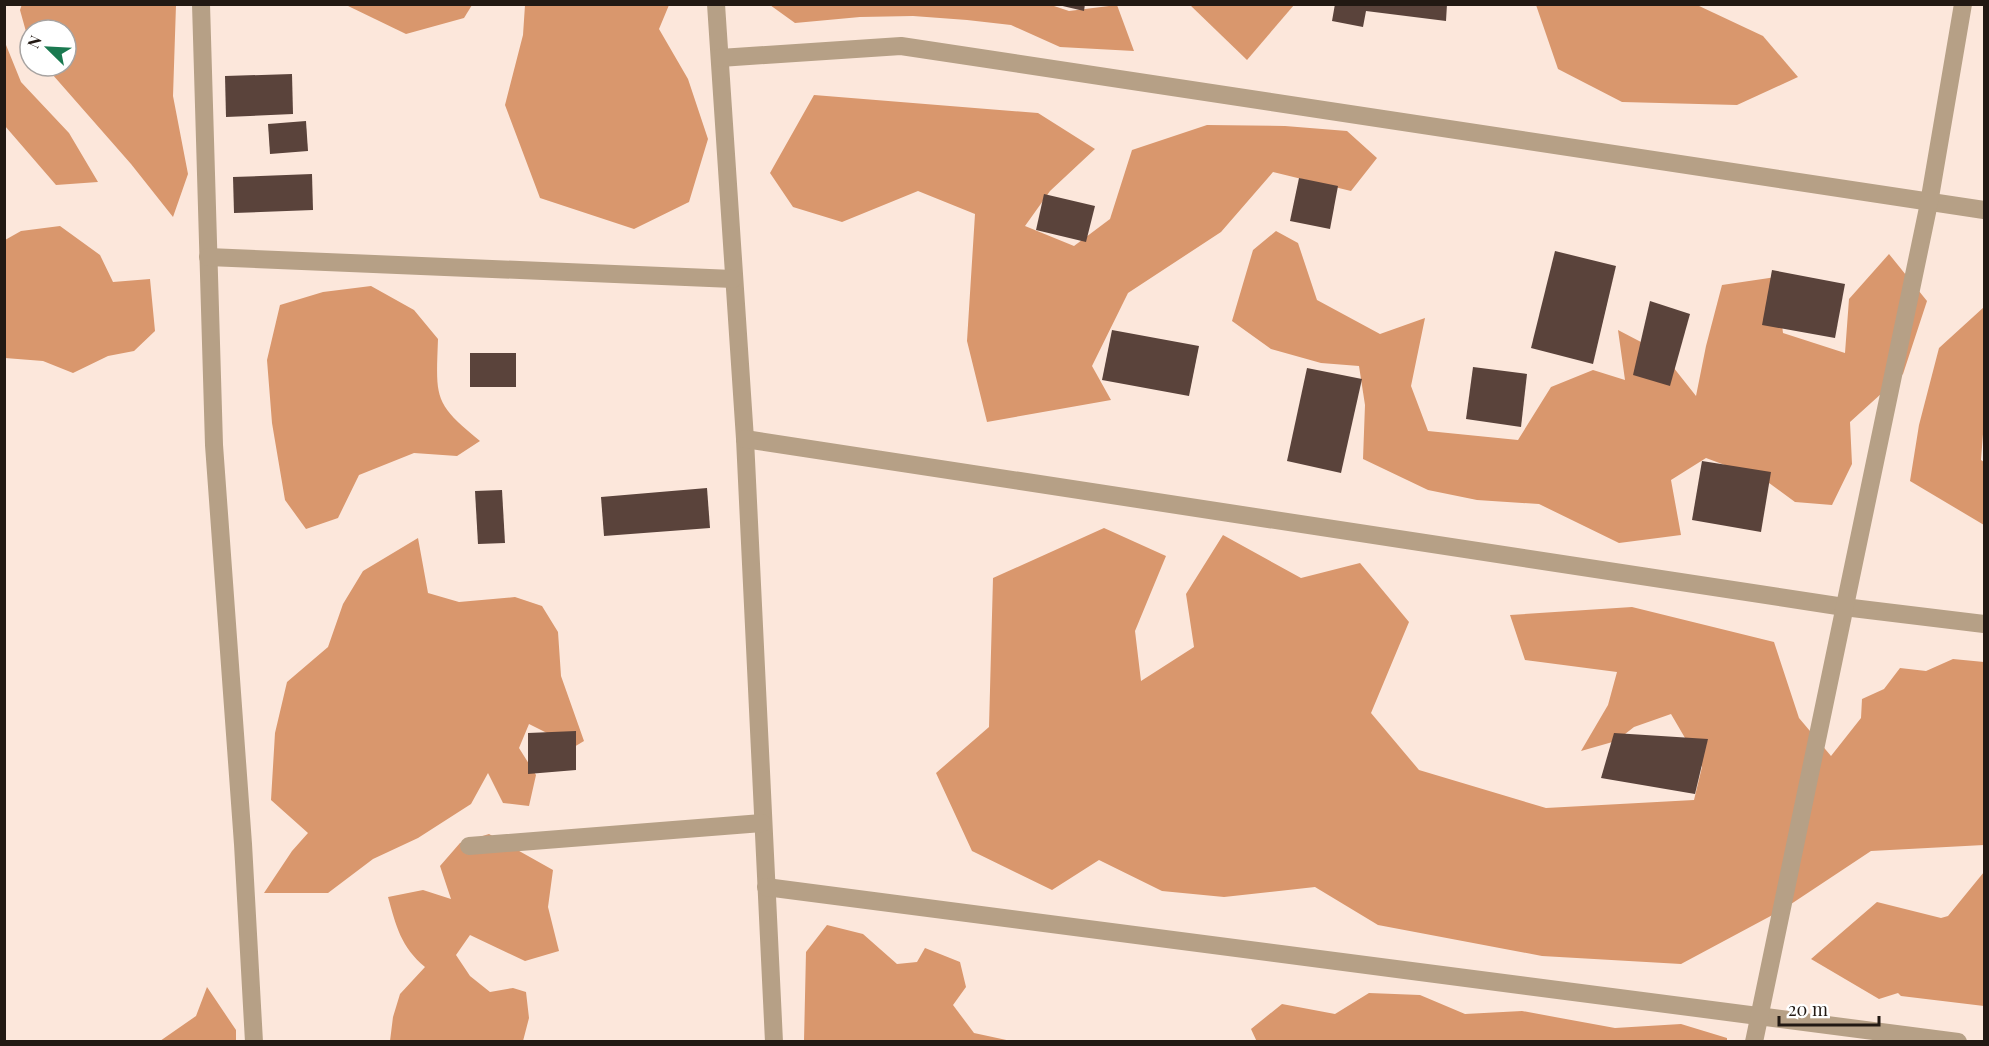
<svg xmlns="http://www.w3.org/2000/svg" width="1989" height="1046" viewBox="0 0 1989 1046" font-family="'Playfair Display',serif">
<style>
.forest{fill:#d9976d}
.building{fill:#5a433b}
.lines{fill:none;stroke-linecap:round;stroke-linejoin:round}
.street{stroke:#b6a086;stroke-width:18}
</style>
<rect width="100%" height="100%" fill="#fce7db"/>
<g class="forest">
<path d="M22,4L176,5L173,96L188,174L173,217L131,164L45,66H66V30H30V46L20,10Z"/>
<path d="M1048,4L1069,11L1117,5L1134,51L1060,47L1011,25L967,20L913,16L860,17L795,23L770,5Z"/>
<path d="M346,5L472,4V5L464,18L406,34Z"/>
<path d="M525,5H669L659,29L688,79L708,139L689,202L634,229L540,198L505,105L523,35Z"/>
<path d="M1190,5H1294L1247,60Z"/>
<path d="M1536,5H1697L1763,36L1798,77L1737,105L1622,102L1558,69Z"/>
<path d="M4,40L21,82L69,133L98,182L56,185L5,126Z"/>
<path d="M814,95L1038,113L1095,149L1050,191L1025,226L1074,246L1110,219L1132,150L1207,125L1285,126L1347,131L1377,158L1351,191L1273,172L1221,232L1128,293L1092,366L1111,400L987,422L967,341L975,214L918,191L842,222L793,207L770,173Z"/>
<path d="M60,226L100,255L113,282L150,279L155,331L134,351L108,356L73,373L43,361L5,358V240L21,231Z"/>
<path d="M1276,231L1298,243L1317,300L1380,334L1425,318L1411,386L1428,431L1518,440L1551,387L1593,370L1625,380L1618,330L1662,353L1696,396L1706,346L1722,285L1776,277L1783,333L1845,353L1849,299L1889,254L1927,301L1903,374L1850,422L1852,464L1832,505L1795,502L1765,480L1706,458L1671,480L1681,535L1619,543L1539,504L1477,500L1428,490L1363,459L1365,405L1359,366L1321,363L1271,349L1232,321L1253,250Z"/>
<path d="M371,286L414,310L438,339C436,398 433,403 480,441L457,456L414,453L359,475L338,518L306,529L285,500L272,423L267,360L280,305L323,292Z"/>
<path d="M1984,307V421L1981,460L1984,462V525L1910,481L1919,425L1939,348Z"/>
<path d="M1104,528L1166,556L1135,631L1141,681L1194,647L1186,594L1223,535L1301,578L1360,563L1409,622L1371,713L1419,770L1546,808L1694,800L1702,767L1671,714L1634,727L1616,741L1581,751L1608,705L1617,672L1525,660L1510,615L1632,607L1774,642L1799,718L1831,756L1861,718L1862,699L1884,689L1900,668L1926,671L1953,659L1984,662V845L1871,851L1782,910L1681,964L1542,956L1378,925L1315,887L1224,897L1162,891L1099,860L1052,890L972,851L936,773L989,727L993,578Z"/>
<path d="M418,538L428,593L459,602L515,597L542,606L558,632L561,676L584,741L564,753L551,735L529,724L519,748L536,775L529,806L503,803L488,773L471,804L418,838L373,859L328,893H264L292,851L308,833L271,800L275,733L287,682L328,647L343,604L363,571Z"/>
<path d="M489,834L553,870L548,907L559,951L525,961L470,935L456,955L470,976L490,992L513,988L526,992L529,1018L523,1041H390L393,1017L400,994L425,967C401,947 396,926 388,897L423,890L451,899L440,866L460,843Z"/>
<path d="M1984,872V1006L1901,996L1898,993L1879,999L1811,959L1877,902L1941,918L1948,916Z"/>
<path d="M827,925L863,934L897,964L917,962L925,948L960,962L966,987L953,1005L974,1033L1011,1041H804L806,952Z"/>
<path d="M207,987L236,1030V1041H160L196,1016Z"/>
<path d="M1369,993L1420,995L1465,1014L1522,1011L1615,1028L1681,1024L1727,1038V1041L1257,1042L1251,1029L1282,1004L1335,1014Z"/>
</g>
<g class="building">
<path d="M1054,4H1085L1084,11Z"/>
<path d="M1335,4H1447L1446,21L1366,11L1363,27L1332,21Z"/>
<path d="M292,74L293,114L226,117L225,76Z"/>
<path d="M306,121L308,151L270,154L268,124Z"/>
<path d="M312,174L313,210L234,213L233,177Z"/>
<path d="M1299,178L1338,186L1330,229L1290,221Z"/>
<path d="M1044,194L1095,206L1086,242L1036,230Z"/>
<path d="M1555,251L1616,266L1593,364L1531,348Z"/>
<path d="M1772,270L1845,284L1835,338L1762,325Z"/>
<path d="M1650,301L1690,314L1670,386L1633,375Z"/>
<path d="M1112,330L1199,346L1189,396L1102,380Z"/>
<rect x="470" y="353" width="46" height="34"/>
<path d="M1473,367L1527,374L1521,427L1466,419Z"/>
<path d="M1307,368L1362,379L1341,473L1287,461Z"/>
<path d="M1702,461L1771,472L1761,532L1692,520Z"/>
<path d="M707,488L710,528L604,536L601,497Z"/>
<path d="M502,490L505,543L478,544L475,491Z"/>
<path d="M576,731V770L528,774V733Z"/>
<path d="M1614,733L1708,739L1695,794L1601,778Z"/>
</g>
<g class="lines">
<g class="street">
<path d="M201,4L214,445L243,844L254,1042"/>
<path d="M716,4L745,439L774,1042"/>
<path d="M720,58L901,46L1984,210"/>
<path d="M208,257L733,279"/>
<path d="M745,439L1844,607L1984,624"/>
<path d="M469,846L762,823"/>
<path d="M766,887L1958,1042"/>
<path d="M1754,1042L1929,203L1963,4"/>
</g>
</g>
<rect width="1989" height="1046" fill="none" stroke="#221913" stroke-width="12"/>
<g transform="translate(48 48) rotate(294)"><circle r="28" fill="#ffffff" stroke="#a7a3a1" stroke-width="1.5"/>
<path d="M0-4.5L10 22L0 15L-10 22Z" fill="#1a7950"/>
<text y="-9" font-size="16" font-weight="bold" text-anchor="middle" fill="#221913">N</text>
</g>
<path d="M1779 1016v9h100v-9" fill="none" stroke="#221913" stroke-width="3"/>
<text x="1788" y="1016" font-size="18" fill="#221913" stroke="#ffffff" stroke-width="4.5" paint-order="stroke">20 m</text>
</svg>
